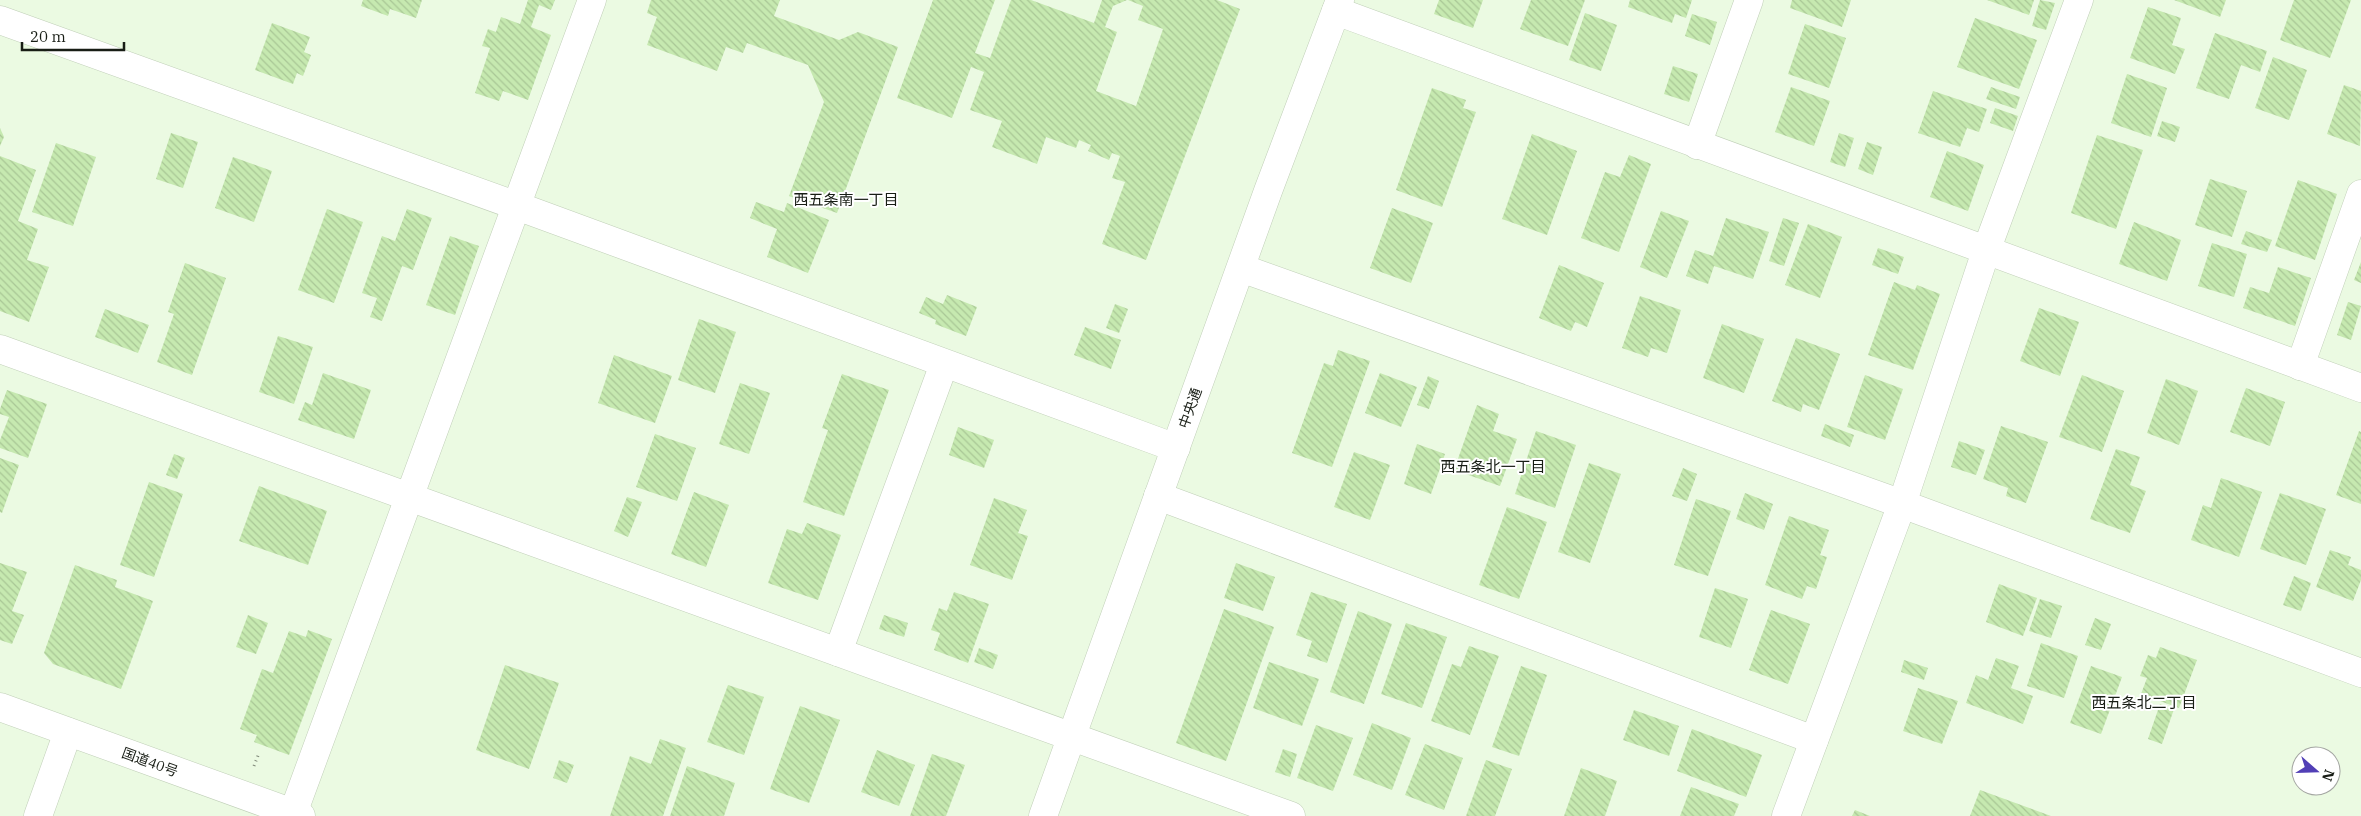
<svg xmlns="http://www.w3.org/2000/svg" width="2361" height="816" viewBox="0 0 2361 816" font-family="'IBM Plex Serif','Noto Sans JP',serif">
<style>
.building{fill:url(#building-back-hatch)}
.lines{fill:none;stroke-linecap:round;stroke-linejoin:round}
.minor-casing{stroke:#c0cfb8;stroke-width:29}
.highway-casing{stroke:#c0cfb8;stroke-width:29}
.path{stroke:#808a7a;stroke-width:3;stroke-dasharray:1 4;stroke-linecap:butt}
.minor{stroke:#fff;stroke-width:28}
.highway{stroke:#fff;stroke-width:28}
.labels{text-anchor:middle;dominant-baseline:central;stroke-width:4;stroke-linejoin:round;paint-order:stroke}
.street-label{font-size:14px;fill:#181d15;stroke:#fff}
.neighbourhood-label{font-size:15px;fill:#181d15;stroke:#fff}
</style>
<defs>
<pattern id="building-back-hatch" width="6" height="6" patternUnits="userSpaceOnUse" patternTransform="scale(1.25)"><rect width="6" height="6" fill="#c6e9b0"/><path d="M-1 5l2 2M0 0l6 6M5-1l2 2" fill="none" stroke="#a9c796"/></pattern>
</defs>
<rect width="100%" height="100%" fill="#ebfae2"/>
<g class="building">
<path d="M363,0H422L416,18L390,9L388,16L361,6Z"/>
<path d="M528,0H555L551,10L539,5L531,27L551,35L528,100L503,91L499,101L475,93L490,48L482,46L488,29L496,32L501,17L520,24Z"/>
<path d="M651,0H780L774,16L839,40L858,32L898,47L837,213L789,196L824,102L808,65L747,43L743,53L726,47L717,71L647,45L657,17L647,13Z"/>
<path d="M933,0H995L975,53L990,58L1011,0H1031L1094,23L1102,0H1127L1113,6L1105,27L1117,32L1096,91L1136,106L1163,29L1138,20L1143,6L1128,0H1217L1240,9L1146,260L1102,244L1125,182L1112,178L1120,156L1112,153L1109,160L1088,151L1091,145L1079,140L1076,148L1046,137L1037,164L992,147L1002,121L970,110L984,72L971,67L952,118L897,98Z"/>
<path d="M1439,0H1483L1473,28L1434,14Z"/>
<path d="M1531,0H1585L1568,46L1520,29Z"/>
<path d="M1630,0H1692L1686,18L1675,14L1672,23L1628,7Z"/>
<path d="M1792,0H1851L1842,27L1790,8Z"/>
<path d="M1987,0H2034L2029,15Z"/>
<path d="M2040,0L2055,3L2046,30L2032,26Z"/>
<path d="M2174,0H2226L2220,17Z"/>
<path d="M2294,0H2351L2330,58L2280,40Z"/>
<path d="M2148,7L2181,18L2172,45L2185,49L2175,74L2130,58Z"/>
<path d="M1585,13L1617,25L1601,71L1569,60Z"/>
<path d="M1692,14L1717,22L1710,45L1685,36Z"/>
<path d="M1975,18L2037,40L2019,89L1957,67Z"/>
<path d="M272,23L310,37L304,52L311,55L303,76L297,73L293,84L255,70Z"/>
<path d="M1805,24L1846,38L1829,88L1788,74Z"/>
<path d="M2215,33L2267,51L2260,72L2241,65L2229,99L2196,88Z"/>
<path d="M2273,57L2307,70L2289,120L2255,108Z"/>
<path d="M1673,66L1698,74L1689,102L1664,94Z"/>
<path d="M2127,74L2167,88L2151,137L2111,123Z"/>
<path d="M2344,85L2361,91L2360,146L2327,134Z"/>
<path d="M1791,87L1830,101L1814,146L1775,132Z"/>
<path d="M1991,87L2020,97L2016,109L1986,99Z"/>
<path d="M1432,88L1466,100L1463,108L1476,112L1442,207L1396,190Z"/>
<path d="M1933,91L1987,109L1979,132L1967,128L1960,147L1918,133Z"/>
<path d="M1995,108L2018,116L2013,131L1990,123Z"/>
<path d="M2162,121L2180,127L2175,142L2157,136Z"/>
<path d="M0,128L4,137L0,146Z"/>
<path d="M171,133L198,142L183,188L156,179Z"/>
<path d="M1839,133L1854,138L1845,167L1830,162Z"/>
<path d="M1532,134L1577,151L1547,235L1502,219Z"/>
<path d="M2097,135L2143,150L2116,229L2071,213Z"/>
<path d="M1867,142L1882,147L1873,175L1858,169Z"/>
<path d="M56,143L96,157L73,226L32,212Z"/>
<path d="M1947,151L1984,165L1968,211L1930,197Z"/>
<path d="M1629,155L1651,164L1619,252L1581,238L1605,172L1620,177Z"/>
<path d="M0,156L36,170L18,221L38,229L27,260L49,267L29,322L0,311Z"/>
<path d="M233,157L272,171L254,222L215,208Z"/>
<path d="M2210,179L2247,191L2232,237L2195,225Z"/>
<path d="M2298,180L2337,194L2315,260L2275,246Z"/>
<path d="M756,202L784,212L787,203L829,220L808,273L767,257L777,229L750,218Z"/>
<path d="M1392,208L1433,223L1411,283L1370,268Z"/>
<path d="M327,209L363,222L334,303L298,290Z"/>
<path d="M407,209L432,218L413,270L402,266L382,321L370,317L377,298L362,293L382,236L395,241Z"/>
<path d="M1661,211L1689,221L1667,278L1640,267Z"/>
<path d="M1726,218L1769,232L1753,279L1714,266L1708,284L1686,276L1695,250L1713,256Z"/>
<path d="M1783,218L1799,223L1784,266L1769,261Z"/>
<path d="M2134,222L2181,240L2167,281L2119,264Z"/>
<path d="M1808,224L1842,237L1820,298L1785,285Z"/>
<path d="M2246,231L2272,240L2267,252L2241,244Z"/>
<path d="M450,236L479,246L455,315L426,305Z"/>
<path d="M2212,243L2247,254L2234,297L2198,286Z"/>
<path d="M1878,248L1904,257L1898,274L1872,265Z"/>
<path d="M2361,262V283L2354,280Z"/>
<path d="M185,263L226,278L192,375L157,362L174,314L168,312Z"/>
<path d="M1559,265L1604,283L1587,327L1575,322L1571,331L1539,318Z"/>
<path d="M2278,267L2311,278L2295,326L2243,308L2250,287L2269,293Z"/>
<path d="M1894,282L1915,290L1917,285L1940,294L1913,370L1868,355Z"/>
<path d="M947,295L977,307L966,336L935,324L936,320L919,313L926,297L943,304Z"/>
<path d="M1640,296L1681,310L1667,353L1651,348L1648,357L1622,348Z"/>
<path d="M2348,302L2361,306L2351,340L2337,335Z"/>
<path d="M1115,304L1128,309L1119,333L1106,328Z"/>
<path d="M2039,308L2079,322L2060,376L2020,361Z"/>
<path d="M105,309L149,325L138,353L95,337Z"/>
<path d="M699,319L736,332L715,393L678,380Z"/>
<path d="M1722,324L1764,339L1744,393L1703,378Z"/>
<path d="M1085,327L1121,340L1111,369L1074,355Z"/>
<path d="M278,336L313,347L294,404L259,392Z"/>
<path d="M1796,338L1840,354L1819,410L1803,404L1801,412L1772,401Z"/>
<path d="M1338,350L1370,361L1332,467L1292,453L1324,363L1333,366Z"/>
<path d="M614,355L672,376L655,423L598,403Z"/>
<path d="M323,373L371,390L354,439L298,420L305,402L312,405Z"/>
<path d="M1380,373L1417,387L1401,427L1365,413Z"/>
<path d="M842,374L889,390L844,516L803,502L828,430L822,428Z"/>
<path d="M1865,375L1903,389L1885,440L1847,427Z"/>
<path d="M2082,375L2124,391L2102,452L2059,437Z"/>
<path d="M1428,376L1439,381L1429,409L1417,405Z"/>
<path d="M2166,379L2198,391L2179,445L2147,433Z"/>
<path d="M740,383L770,393L749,454L719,444Z"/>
<path d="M2246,388L2285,402L2270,446L2230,432Z"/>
<path d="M7,390L47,404L28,458L0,448V440L9,417L0,414V409Z"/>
<path d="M1477,405L1499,414L1493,431L1517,439L1500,486L1454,470Z"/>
<path d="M1825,424L1854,435L1850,447L1821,436Z"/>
<path d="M2001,426L2048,442L2026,503L2006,496L2008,488L1983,479Z"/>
<path d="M958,427L994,440L984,468L949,455Z"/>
<path d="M1536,431L1576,445L1555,508L1515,494Z"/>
<path d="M2359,431L2361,432V504L2336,495Z"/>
<path d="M655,434L696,448L677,501L636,487Z"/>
<path d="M1959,441L1985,450L1976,475L1951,467Z"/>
<path d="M1417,444L1445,454L1431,494L1404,484Z"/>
<path d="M2116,449L2140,457L2130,485L2146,491L2130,533L2090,519Z"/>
<path d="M1354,452L1390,465L1370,520L1334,507Z"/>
<path d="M174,454L185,458L177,479L166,475Z"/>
<path d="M0,458L19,465L2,513L0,512Z"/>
<path d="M1589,463L1621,474L1590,563L1558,552Z"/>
<path d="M1683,468L1697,474L1687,501L1672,496Z"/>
<path d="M2221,478L2262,492L2239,557L2191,540L2203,505L2211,508Z"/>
<path d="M149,482L183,494L154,577L120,565Z"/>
<path d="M259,486L327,511L308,565L239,541Z"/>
<path d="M694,492L729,505L706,567L671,554Z"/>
<path d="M1745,493L1773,504L1764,530L1736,519Z"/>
<path d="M2280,493L2326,509L2306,565L2260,549Z"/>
<path d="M627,497L642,502L628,537L614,531Z"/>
<path d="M994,498L1027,510L1018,533L1028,536L1012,580L970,565Z"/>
<path d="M1696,499L1731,511L1708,576L1674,565Z"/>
<path d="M1507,507L1547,522L1519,599L1479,585Z"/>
<path d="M1789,516L1829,530L1820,555L1827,557L1816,589L1807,586L1802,599L1765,585Z"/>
<path d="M807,523L841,535L818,600L768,583L787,529L802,534Z"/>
<path d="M2330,550L2351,557L2348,565L2361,570V580L2353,601L2316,587Z"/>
<path d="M0,563L27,572L12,611L24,615L12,644L0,640Z"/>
<path d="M1236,563L1275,577L1263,611L1224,598Z"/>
<path d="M75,565L117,580L115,587L153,601L121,689L53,664L44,653Z"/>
<path d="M2294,576L2311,583L2301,611L2283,605Z"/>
<path d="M1999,584L2037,598L2023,636L1986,622Z"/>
<path d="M1715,588L1748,599L1731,648L1699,637Z"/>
<path d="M954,592L989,604L968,663L934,650L940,633L931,630L939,608L947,611Z"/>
<path d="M1311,592L1347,604L1327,663L1307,656L1312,641L1296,635Z"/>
<path d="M2040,599L2062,606L2051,638L2029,631Z"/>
<path d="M1224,609L1274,627L1226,761L1176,743Z"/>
<path d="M1771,610L1810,624L1788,684L1749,670Z"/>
<path d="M1358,611L1392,624L1364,704L1330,692Z"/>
<path d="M248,615L268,623L256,654L236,647Z"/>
<path d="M884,615L908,623L904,637L879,629Z"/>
<path d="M2095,618L2111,624L2101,650L2085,645Z"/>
<path d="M1406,623L1447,637L1422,708L1381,694Z"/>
<path d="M308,630L332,639L289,755L254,742L257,735L240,729L262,669L273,673L289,631L306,637Z"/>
<path d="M2041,643L2078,656L2064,698L2027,686Z"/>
<path d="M1469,646L1499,656L1470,735L1431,721L1452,664L1461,667Z"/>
<path d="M2160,647L2197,660L2179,708L2141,694L2147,678L2140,676L2148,655L2156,658Z"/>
<path d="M979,648L998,655L993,669L974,662Z"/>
<path d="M1996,658L2019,666L2011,688L2033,696L2023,724L1966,703L1976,675L1988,680Z"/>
<path d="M1904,660L1928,668L1924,680L1901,672Z"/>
<path d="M1269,662L1319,679L1302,726L1253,708Z"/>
<path d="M505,665L559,683L529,769L476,750Z"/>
<path d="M1521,666L1547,675L1519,756L1492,747Z"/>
<path d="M2091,666L2122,677L2101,734L2070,723Z"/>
<path d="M728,685L764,697L744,755L707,742Z"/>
<path d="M1918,688L1958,701L1942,744L1903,731Z"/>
<path d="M2160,704L2174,709L2162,744L2148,739Z"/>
<path d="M800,706L840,720L809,803L770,789Z"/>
<path d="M1634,710L1679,726L1669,756L1623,740Z"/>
<path d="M1372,723L1411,738L1392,790L1353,775Z"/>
<path d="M1316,725L1353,738L1333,791L1297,778Z"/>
<path d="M1692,729L1762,755L1746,797L1677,771Z"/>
<path d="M660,739L686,748L663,816H610L630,756L651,764Z"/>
<path d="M1425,744L1463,758L1444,810L1405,795Z"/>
<path d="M1283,749L1297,754L1290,777L1275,772Z"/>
<path d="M877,750L915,765L899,806L861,792Z"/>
<path d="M932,754L965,765L946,816H910Z"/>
<path d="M559,760L574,765L567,783L553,778Z"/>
<path d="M1486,760L1512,769L1495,816H1466Z"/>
<path d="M687,766L735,783L724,816H670Z"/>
<path d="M1581,768L1617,781L1605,816H1564Z"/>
<path d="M1691,787L1739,804L1734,816H1680Z"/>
<path d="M1980,790L2051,816H1970Z"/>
<path d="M1855,810L1870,816H1852Z"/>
</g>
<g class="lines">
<g class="minor-casing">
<g id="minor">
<path d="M1336,11L2361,388"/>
<path d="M0,20L517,206L1176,448"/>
<path d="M1697,145L1749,0"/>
<path d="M1241,268L1902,504L2361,673"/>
<path d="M0,349L1291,816"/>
<path d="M2300,366L2361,194"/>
<path d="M1158,496L1814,740"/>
<path d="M838,652L944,364"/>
<path d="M38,816L68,732"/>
<path d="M292,816L592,0"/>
<path d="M1043,816L1268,191L1340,0"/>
<path d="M1786,816L1902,504L1986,251L2079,0"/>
</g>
</g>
<g class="highway-casing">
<path id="highway" d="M0,707L301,816"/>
</g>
<path class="path" d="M254,766L259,753"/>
<use href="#minor" class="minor"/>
<use href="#highway" class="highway"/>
</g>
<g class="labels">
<g class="street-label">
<text transform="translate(1190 408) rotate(-70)">中央通</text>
<text transform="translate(150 762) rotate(20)">国道40号</text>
</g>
<g class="neighbourhood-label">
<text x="846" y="199">西五条南一丁目</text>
<text x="1493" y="466">西五条北一丁目</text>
<text x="2144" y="702">西五条北二丁目</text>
</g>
</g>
<g transform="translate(2316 771) rotate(110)"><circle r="24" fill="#ffffff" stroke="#a3a5a1"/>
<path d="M0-4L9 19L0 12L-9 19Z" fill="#513fb6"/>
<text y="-8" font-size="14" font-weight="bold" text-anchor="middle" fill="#181d15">N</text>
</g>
<path d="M22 42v8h102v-8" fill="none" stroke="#181d15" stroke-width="2.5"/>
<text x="30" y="42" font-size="15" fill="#181d15" stroke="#ffffff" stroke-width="4" paint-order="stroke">20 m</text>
</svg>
